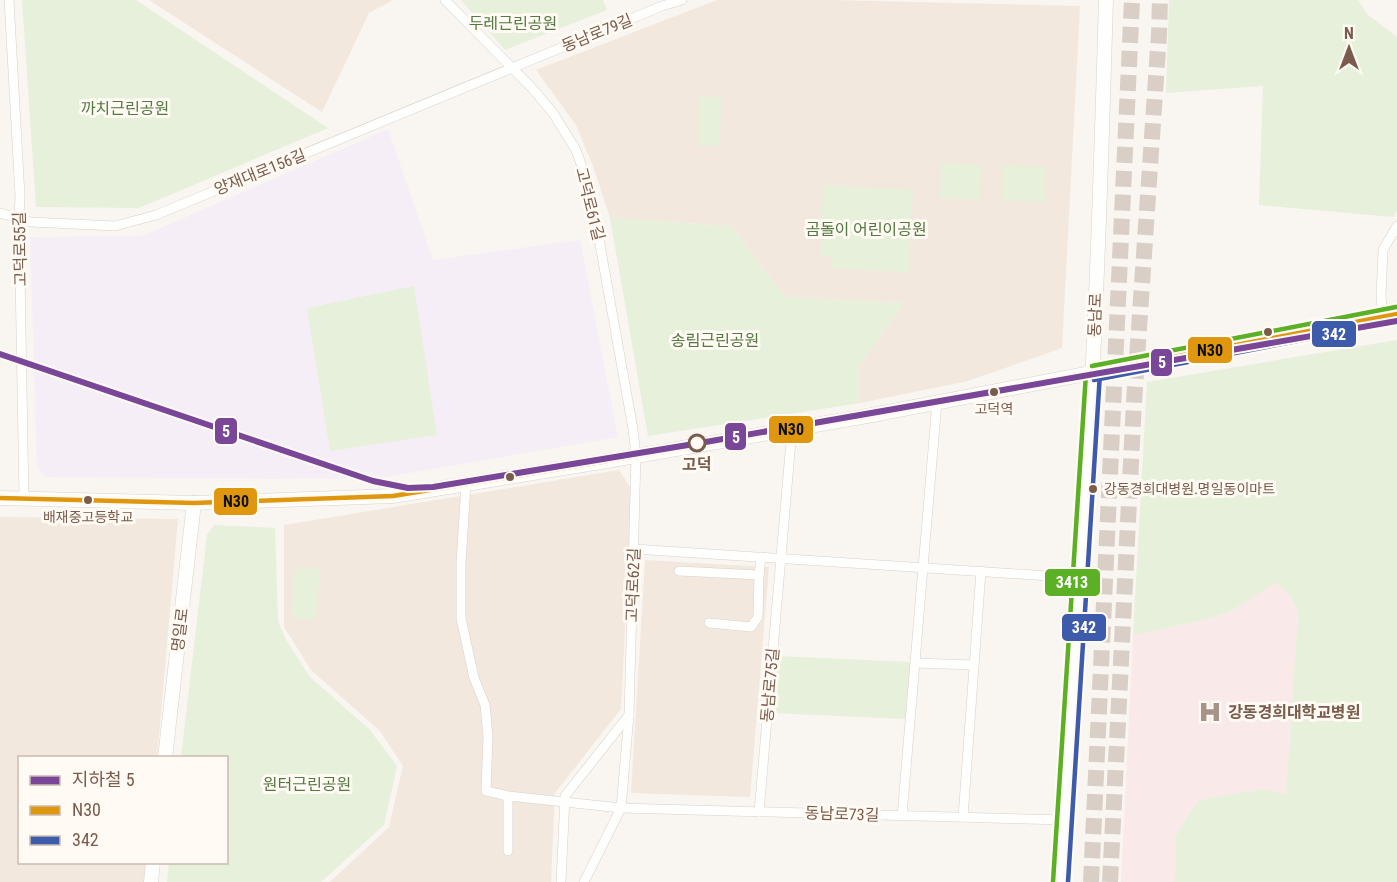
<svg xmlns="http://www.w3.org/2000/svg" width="1397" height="882" viewBox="0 0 1397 882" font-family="'Roboto Condensed','Noto Sans KR',sans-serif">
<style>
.residential{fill:#f2e8de}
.education{fill:#f6eef6}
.medical{fill:#fae9e9}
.green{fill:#e7f0db}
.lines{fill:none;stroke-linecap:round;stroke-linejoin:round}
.highway-tunnel{stroke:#d9cfc7;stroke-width:16;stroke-dasharray:16 8;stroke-linecap:butt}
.street-casing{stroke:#d7d1cb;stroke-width:10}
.secondary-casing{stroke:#d9d2cb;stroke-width:15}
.street{stroke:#fefefd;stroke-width:9}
.secondary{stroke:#fefefd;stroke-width:14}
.bus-1-casing{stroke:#fffaf3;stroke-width:9}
.bus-2-casing{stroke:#fffaf3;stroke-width:9}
.bus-3-casing{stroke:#fffaf3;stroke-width:9}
.bus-1{stroke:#de970f;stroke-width:4.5}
.bus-2{stroke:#3d5bab;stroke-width:4.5}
.bus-3{stroke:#5bb025;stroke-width:4.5}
.metro-1-casing{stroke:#fffaf3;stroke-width:10}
.metro-1{stroke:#794698;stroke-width:6}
.bus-dot{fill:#7a5c4d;stroke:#fffaf3;stroke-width:2}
.stop-dot{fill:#fffaf3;stroke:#7a5c4d;stroke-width:3}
.labels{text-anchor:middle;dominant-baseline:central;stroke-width:6;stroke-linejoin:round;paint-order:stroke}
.bus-label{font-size:14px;fill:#7a5c4d;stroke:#fffaf3}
.park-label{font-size:16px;fill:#537a41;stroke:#fffaf3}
.street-label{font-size:16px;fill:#7a5c4d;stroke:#fffaf3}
.stop-label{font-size:16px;font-weight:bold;fill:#7a5c4d;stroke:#fffaf3}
.poi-label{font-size:16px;font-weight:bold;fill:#7a5c4d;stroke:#fffaf3;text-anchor:start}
.line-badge{stroke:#fffaf3;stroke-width:2}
.badge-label{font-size:16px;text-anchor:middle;font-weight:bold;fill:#fff}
.pale-badge-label{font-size:16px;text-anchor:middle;font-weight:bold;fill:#111}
</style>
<rect width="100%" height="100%" fill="#f9f5f0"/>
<g class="residential">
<path d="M149,0H393L369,13L322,112Z"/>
<path d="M717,0H830L1080,6L1062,348L968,381L860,403V364L904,303L785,297L731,226L610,218L593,166L576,125L536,70Z"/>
<path d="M619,470L632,490L621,709L555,793L551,882H330L389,827L403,766L380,731L311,670L284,627V525Z"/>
<path d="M0,517L178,519L157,757L20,758V862L147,863L146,882H0Z"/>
<path d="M645,560L769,567L750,797L631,793Z"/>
</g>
<path class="education" d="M388,129L433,260L580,240L618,437L381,478L271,479L46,477L37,468L30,237L142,236Z"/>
<path class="medical" d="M1276,583L1291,596L1298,613L1286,794L1263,789L1199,800L1187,817L1176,836L1175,882H1121L1133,636L1211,618L1233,610Z"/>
<g class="green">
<path d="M22,0H136L328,128L139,208L36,207Z"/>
<path d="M461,0H603L607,10L505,50Z"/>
<path d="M1169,0H1358L1367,14L1397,37V211L1393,217L1259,205L1263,86L1166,93Z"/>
<path d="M700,96L722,97L719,146L698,145Z"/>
<path d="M941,163L981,165L979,200L940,198Z"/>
<path d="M1003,165L1046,167L1045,202L1002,200Z"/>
<path d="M823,185L913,190L909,272L831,268L832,257L820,256Z"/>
<path d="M610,218L731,226L785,297L904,303L860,364V403L648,436Z"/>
<path d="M414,286L437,435L330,451L307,308Z"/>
<path d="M1397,340V882H1175L1176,836L1187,817L1199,800L1263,789L1286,794L1298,613L1291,596L1276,583L1233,610L1211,618L1133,636L1147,382Z"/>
<path d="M214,525L275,528L278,621L286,640L310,677L370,730L397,766L384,825L321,882H167L169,863L226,862V758L181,757L207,535Z"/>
<path d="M295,567L320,569L316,620L291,618Z"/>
<path d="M776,656L911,662L906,719L771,713Z"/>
</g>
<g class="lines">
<g class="highway-tunnel">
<path d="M1091,882L1132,0"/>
<path d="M1110,882L1134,402L1159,34L1160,0"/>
</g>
<g class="street-casing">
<g id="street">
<path d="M9,0L20,196L19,218L24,499"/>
<path d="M445,0L531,87L553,113L576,150L590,189L633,429L636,456L629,715L621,808L584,882"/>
<path d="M0,213L31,222L115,226L156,215L662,6L682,0"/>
<path d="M1383,317L1381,296L1383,250L1397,226"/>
<path d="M466,484L461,563V618L474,678L485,705L488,736L486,791L508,796L621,808L1063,820"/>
<path d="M634,549L1080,578"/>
<path d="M679,571L759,575L761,557"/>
<path d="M709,623L751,627L758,617L759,575"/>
<path d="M915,663L974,665"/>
<path d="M508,796V851"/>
<path d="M759,812L792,429"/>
<path d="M902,816L937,402"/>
<path d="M963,817L981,571"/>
<path d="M561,882L565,796L629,715"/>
</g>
</g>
<g class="secondary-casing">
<g id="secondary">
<path d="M0,498L194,503L393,496L601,462L867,416L1397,314"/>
<path d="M165,758L194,503"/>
<path d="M151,882L153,862"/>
<path d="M1060,882C1066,755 1077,629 1085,502C1096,335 1101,168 1106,0"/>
</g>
</g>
<use href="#street" class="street"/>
<use href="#secondary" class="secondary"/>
<g class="bus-1-casing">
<path id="bus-1" d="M0,498L194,503L393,496L601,462L867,416L1397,314"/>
</g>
<g class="bus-2-casing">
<g id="bus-2">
<path d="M1094,380L1397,322"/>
<path d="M1068,882L1100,373"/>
</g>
</g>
<g class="bus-3-casing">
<g id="bus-3">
<path d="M1092,366L1396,307"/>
<path d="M1053,882L1086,373"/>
</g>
</g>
<use href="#bus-1" class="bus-1"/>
<use href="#bus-2" class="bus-2"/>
<use href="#bus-3" class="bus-3"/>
<g class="metro-1-casing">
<path id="metro-1" d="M0,354L373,481L408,488L433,487L700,443L1397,321"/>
</g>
<use href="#metro-1" class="metro-1"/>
</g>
<defs>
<g id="hospital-bare" transform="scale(1.8)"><path d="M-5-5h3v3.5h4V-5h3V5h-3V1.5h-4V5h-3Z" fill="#a69286" stroke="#fffaf3" stroke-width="2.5" paint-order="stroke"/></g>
</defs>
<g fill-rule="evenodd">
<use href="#hospital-bare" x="1210" y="712"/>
</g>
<g class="bus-dot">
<circle cx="1268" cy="332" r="5"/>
<circle cx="994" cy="392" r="5"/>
<circle cx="510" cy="477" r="5"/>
<circle cx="1093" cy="489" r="5"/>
<circle cx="88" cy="500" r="5"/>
</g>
<circle class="stop-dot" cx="697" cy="443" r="8"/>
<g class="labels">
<g class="bus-label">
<text x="994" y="409">고덕역</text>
<text x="1104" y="489" text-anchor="start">강동경희대병원.명일동이마트</text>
<text x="88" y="517">배재중고등학교</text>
</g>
<g class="park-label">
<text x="513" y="23">두레근린공원</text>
<text x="125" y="108">까치근린공원</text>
<text x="866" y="229">곰돌이 어린이공원</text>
<text x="715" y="340">송림근린공원</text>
<text x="307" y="784">원터근린공원</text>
</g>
<g class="street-label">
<text transform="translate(597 33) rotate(-22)">동남로79길</text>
<text transform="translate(260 172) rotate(-22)">양재대로156길</text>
<text transform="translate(590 204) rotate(76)">고덕로61길</text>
<text transform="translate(20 249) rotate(-91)">고덕로55길</text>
<text transform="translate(1095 315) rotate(-88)">동남로</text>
<text transform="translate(633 585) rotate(-88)">고덕로62길</text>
<text transform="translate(180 630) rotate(-83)">명일로</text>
<text transform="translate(770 685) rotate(-85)">동남로75길</text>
<text transform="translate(842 814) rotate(2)">동남로73길</text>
</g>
<g class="stop-label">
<text x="697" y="464">고덕</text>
</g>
<g class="poi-label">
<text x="1228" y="712">강동경희대학교병원</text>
</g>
</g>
<g class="line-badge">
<rect x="1311" y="320" width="46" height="28" rx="6" fill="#3d5bab"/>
<rect x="1187" y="336" width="46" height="28" rx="6" fill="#de970f"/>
<rect x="1150" y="348" width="23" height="29" rx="6" fill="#794698"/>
<rect x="768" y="415" width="46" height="29" rx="6" fill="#de970f"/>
<rect x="214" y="417" width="24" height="28" rx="6" fill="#794698"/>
<rect x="724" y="422" width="23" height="29" rx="6" fill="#794698"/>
<rect x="213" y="487" width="45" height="29" rx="6" fill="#de970f"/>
<rect x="1044" y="568" width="57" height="29" rx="6" fill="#5bb025"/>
<rect x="1061" y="613" width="46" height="29" rx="6" fill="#3d5bab"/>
</g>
<g class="badge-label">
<text x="1334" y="340">342</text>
<text x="1162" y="368">5</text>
<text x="226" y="437">5</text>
<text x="736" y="443">5</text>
<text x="1072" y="588">3413</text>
<text x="1084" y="633">342</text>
</g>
<g class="pale-badge-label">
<text x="1210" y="356">N30</text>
<text x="791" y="435">N30</text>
<text x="236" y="507">N30</text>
</g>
<rect x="18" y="756" width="210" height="108" fill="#fffaf3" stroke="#cabbb1" stroke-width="1.5"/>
<rect x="30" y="776" width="30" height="9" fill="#794698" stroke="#cabbb1" stroke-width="1.5"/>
<text x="72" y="786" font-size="18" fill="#7a5c4d">지하철 5</text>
<rect x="30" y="806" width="30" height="9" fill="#de970f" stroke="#cabbb1" stroke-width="1.5"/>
<text x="72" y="816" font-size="18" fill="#7a5c4d">N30</text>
<rect x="30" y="836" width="30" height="9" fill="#3d5bab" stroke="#cabbb1" stroke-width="1.5"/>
<text x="72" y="846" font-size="18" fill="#7a5c4d">342</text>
<g transform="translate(1349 48)" stroke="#fffaf3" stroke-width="4.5" paint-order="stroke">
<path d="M0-4.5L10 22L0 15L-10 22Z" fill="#7a5c4d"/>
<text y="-9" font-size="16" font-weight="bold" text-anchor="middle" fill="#7a5c4d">N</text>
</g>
</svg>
